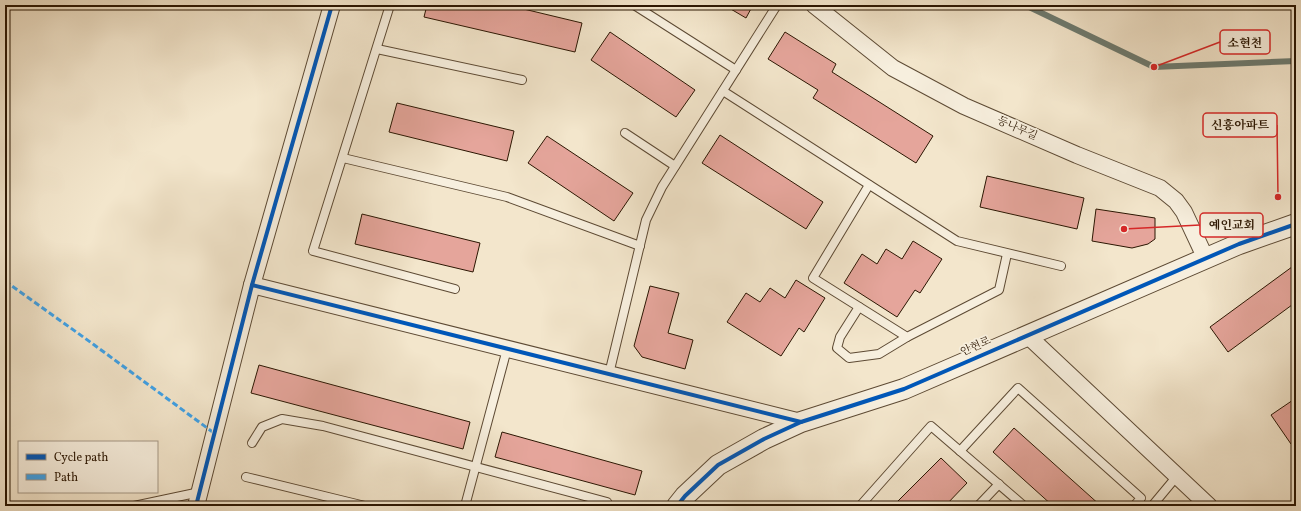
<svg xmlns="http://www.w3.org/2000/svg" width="1301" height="511" viewBox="0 0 1301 511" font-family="Vollkorn,'Noto Serif KR',serif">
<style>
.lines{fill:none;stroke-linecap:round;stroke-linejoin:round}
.stream{stroke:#6e7b70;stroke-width:6}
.building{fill:#e5a59b;stroke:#2b1602}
.service-casing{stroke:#5d4a34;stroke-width:10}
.minor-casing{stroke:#5d4a34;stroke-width:18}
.tertiary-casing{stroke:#5d4a34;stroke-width:22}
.service{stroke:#f7efde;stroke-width:8}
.minor{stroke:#f7efde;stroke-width:16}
.tertiary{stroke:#f7efde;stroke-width:20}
.quiet{stroke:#3ea2e9;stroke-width:3;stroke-dasharray:6 3;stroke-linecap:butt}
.cycleway-casing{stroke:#f7efde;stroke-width:6}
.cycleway{stroke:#0057b8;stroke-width:4}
.labels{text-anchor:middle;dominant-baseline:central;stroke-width:3.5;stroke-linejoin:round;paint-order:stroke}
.street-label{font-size:11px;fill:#2b1602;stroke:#f7efde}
.leader{fill:none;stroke:#d62828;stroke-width:1.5}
.callout-dot{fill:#d62828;stroke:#f7efde;stroke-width:1.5}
.callout{fill:#f7efde;stroke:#d62828;stroke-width:1.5}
.callout-label{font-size:12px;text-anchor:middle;font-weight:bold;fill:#2b1602}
</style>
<rect width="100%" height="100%" fill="#f3e6cc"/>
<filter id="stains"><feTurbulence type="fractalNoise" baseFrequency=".005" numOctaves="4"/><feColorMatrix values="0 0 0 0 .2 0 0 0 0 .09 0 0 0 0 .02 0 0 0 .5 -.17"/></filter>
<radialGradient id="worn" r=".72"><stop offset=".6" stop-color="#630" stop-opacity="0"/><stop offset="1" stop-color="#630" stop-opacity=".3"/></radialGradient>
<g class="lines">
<path class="stream" d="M1025,5L1154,67L1296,61"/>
</g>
<g class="building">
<path d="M427,5H507L582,23L575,52L424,17Z"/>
<path d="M724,5H753L746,18Z"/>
<path d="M610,32L695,90L676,117L591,60Z"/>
<path d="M785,32L836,64L832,72L933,136L916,163L813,98L818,90L768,59Z"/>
<path d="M397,103L514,131L507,161L389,132Z"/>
<path d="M720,135L823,202L806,229L702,163Z"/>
<path d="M547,136L633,193L614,221L528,163Z"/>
<path d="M987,176L1084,198L1077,229L980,207Z"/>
<path d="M1096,209L1155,218V239L1148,244L1132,248L1092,241Z"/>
<path d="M362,214L480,243L473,272L355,244Z"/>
<path d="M913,241L942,259L920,293L915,290L897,317L844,283L862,254L877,264L886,249L902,259Z"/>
<path d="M1296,264V302L1228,352L1210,327Z"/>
<path d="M796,280L825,298L804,332L799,328L781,356L727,322L746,293L760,302L770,288L785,298Z"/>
<path d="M650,286L679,293L668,333L693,340L685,369L642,357L634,346Z"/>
<path d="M259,365L470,422L463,449L251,393Z"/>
<path d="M1296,398V440L1291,444L1271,415Z"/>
<path d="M1014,428L1101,506H1053L993,452Z"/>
<path d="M502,432L642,471L635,495L495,457Z"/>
<path d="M941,458L967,483L945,506H893Z"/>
</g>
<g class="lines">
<g class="service-casing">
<g id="service">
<path d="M390,5L313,251L455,289"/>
<path d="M634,5L736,70"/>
<path d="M377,49L522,80"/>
<path d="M723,91L957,241L1061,266"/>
<path d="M625,133L675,166"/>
<path d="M343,158L507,197L640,246"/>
<path d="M869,185L813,278L907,337L999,290L1007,254"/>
<path d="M859,307L840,337L837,348L849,358L879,354L907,337"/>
<path d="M609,374L646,220L662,187L777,5"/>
<path d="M252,443L262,427L282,419L323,426L607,502"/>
<path d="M960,451L1018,388L1141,498L1134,506"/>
<path d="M246,477L365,506"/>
<path d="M134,506L200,492"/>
<path d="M465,506L507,349"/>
<path d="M860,506L931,426L1024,506"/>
<path d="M978,506L999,484"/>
<path d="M1152,506L1177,476"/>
</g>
</g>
<g class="minor-casing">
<g id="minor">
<path d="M814,5L893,68L964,106L1077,155L1160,188L1176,201L1184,212L1206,259"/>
<path d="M252,285L801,422"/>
<path d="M1027,335L1209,506"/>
<path d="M196,506L252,285L332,5"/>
</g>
</g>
<g class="tertiary-casing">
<path id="tertiary" d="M677,506L685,496L718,465L764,439L801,422L904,389L1239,244L1296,224"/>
</g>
<use href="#service" class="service"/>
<use href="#minor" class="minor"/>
<use href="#tertiary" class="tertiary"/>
<path class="quiet" d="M5,281L93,344L214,433"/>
<g class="cycleway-casing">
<g id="cycleway">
<path d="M252,285L801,422"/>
<path d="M196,506L252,285L332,5"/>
<path d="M677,506L685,496L718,465L764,439L801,422L904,389L1239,244L1296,224"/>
</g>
</g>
<use href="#cycleway" class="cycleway"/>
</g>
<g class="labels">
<g class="street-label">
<text transform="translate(1017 129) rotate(24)">등나무길</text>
<text transform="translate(976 347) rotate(-24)">안현로</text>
</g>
</g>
<path class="leader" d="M1154 67L1220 42M1278 197L1277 125M1124 229L1200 225"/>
<g class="callout-dot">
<circle cx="1154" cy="67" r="4"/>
<circle cx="1278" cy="197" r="4"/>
<circle cx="1124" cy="229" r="4"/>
</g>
<g class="callout">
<rect x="1220" y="30" width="50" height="24" rx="4"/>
<rect x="1203" y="113" width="74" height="24" rx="4"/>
<rect x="1200" y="213" width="63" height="24" rx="4"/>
</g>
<g class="callout-label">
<text x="1245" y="47">소현천</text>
<text x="1240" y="129">신흥아파트</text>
<text x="1232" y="229">예인교회</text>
</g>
<rect width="1301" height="511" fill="none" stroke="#f3e6cc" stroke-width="20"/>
<rect x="6" y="6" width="1289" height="499" fill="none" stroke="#2b1602" stroke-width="2"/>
<rect x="10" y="10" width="1281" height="491" fill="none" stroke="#2b1602"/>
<rect x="18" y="441" width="140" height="52" fill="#f7efde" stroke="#a59886"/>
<rect x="26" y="454" width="20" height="6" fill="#0057b8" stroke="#a59886"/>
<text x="54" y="461" font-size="12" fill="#2b1602">Cycle path</text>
<rect x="26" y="474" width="20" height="6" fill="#3ea2e9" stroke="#a59886"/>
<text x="54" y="481" font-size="12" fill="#2b1602">Path</text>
<rect width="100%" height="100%" filter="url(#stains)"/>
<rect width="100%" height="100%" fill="url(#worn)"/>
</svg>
